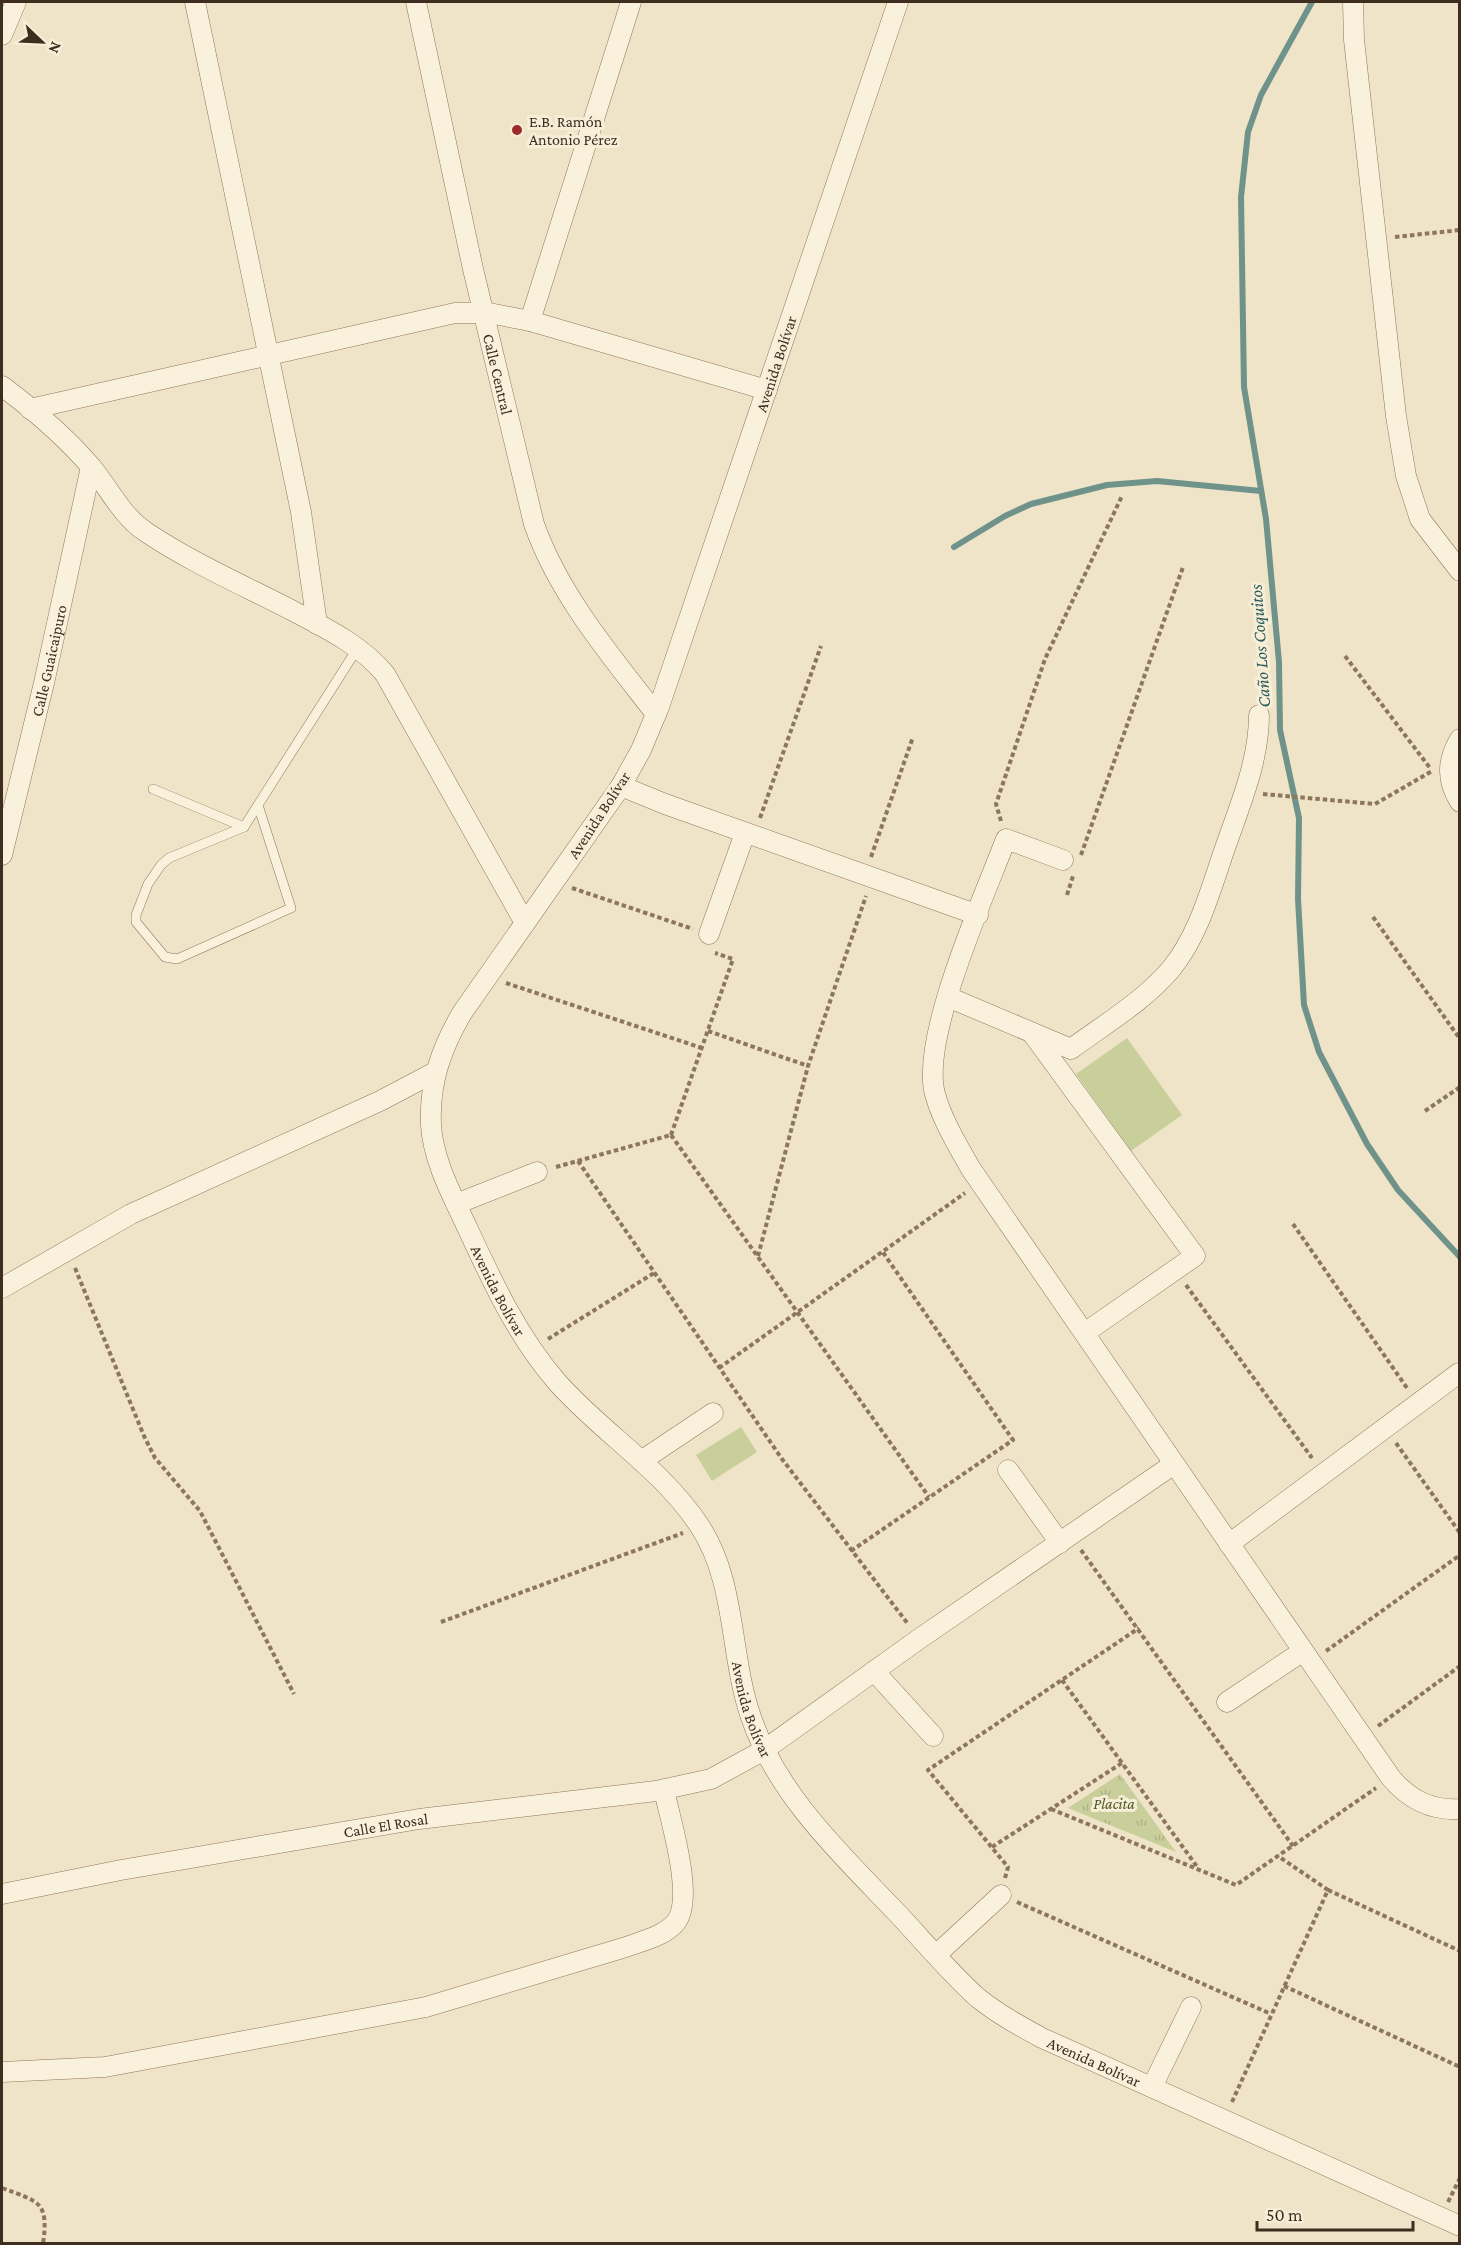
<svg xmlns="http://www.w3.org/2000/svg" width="1461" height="2245" viewBox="0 0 1461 2245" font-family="'Crimson Pro',serif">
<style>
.grass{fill:url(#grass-tufts)}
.pitch{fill:#c9cf9b}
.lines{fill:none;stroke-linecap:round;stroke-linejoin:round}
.stream{stroke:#6f938a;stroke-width:6}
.lane-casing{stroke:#8d765c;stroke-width:10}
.street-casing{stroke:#8d765c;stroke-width:21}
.path{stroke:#8d765c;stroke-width:4;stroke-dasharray:4.5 3;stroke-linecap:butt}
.lane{stroke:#faf1dc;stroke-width:9}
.street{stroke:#faf1dc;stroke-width:20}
.poi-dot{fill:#9e2a2b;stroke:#f7eed8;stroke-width:2}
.labels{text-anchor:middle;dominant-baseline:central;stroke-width:6;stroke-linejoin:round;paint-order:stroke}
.poi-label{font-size:16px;fill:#3d2e20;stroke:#f7eed8;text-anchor:start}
.street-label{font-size:16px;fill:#3d2e20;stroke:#f7eed8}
.park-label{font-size:16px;font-style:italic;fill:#4d5a26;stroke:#f7eed8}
.water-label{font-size:18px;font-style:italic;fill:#2f5d5a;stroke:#f7eed8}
</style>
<defs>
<pattern id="grass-tufts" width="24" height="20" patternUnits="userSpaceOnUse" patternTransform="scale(1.5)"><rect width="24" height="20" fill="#c9cf9b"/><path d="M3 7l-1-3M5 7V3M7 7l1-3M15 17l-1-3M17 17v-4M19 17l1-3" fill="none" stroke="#aeb285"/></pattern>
</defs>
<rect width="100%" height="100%" fill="#f0e4c8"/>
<path class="grass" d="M1120,1774L1176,1852L1068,1808Z"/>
<g class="pitch">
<path d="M1127,1038L1182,1115L1131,1151L1076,1074Z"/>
<path d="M741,1427L757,1452L712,1481L696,1455Z"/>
</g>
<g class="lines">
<g class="stream">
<path d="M1312,2L1261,95L1248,132L1241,197L1244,387L1266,519L1279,662L1280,730L1299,818L1298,899L1304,1005L1319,1052L1367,1144L1398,1190L1460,1257"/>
<path d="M954,547L1005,516L1031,504L1107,485L1157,481L1261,491"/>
</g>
<g class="lane-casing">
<g id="lane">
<path d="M153,789L244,827"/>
<path d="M258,805L291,908L177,959L165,957L136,922V915L148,884L161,865L169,858L244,827L357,649"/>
</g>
</g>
<g class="street-casing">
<g id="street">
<path d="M195,2L301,512L317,624"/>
<path id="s1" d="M416,2L473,269L534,524C559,595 611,656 656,714"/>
<path id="s2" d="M898,2L659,707L641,750L621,786L462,1013C441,1049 429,1083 431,1125C433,1160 452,1195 466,1225C492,1281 517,1336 557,1382C601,1432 661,1468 699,1525C737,1582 729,1654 751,1717C778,1797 844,1857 900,1916C926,1944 950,1973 978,1998C998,2014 1020,2026 1042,2038L1460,2226"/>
<path d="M1353,2L1354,40L1396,416L1406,476L1420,519L1460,571"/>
<path d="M2,35L16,2"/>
<path d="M530,321L631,2"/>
<path d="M2,386C34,410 67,438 93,469C110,490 122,516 146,532C192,563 245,586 295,612C326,628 362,646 385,674L525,923"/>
<path d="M30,409L455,313H489L530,321L767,390"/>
<path d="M1460,739C1447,760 1446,780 1460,802"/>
<path d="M621,786L665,804L978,915"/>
<path id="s3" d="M2,855L44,683L91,467"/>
<path d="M1063,860L1006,839C984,897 920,1038 935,1094C942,1120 958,1146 971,1169L1391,1778C1409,1799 1430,1811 1460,1809"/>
<path d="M709,934L745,833"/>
<path d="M948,997L1071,1049C1105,1024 1144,1001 1171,969C1199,935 1211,888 1225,848C1240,805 1259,761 1259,715"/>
<path d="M1032,1033L1195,1256L1086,1332"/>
<path d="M456,1204L537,1172"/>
<path d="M2,1288L131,1214L380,1101L435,1072"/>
<path d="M641,1461L713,1413"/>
<path d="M1008,1470L1060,1543"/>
<path d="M1229,1544L1459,1373"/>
<path d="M874,1671L933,1736"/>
<path d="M1227,1702L1303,1651"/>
<path id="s4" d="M2,1894L121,1870L419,1819L656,1791L711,1779L764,1750L919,1639L1174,1464"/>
<path d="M936,1955L1001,1895"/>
<path d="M2,2072L105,2067L426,2007L626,1947C642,1941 665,1936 676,1922C695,1898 670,1819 664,1790"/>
<path d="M1152,2087L1191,2007"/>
</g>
</g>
<g class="path">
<path d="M1395,237L1460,230"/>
<path d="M1345,656L1430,768"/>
<path d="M1263,794L1375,804L1432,771"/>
<path d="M760,818L821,646"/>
<path d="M1001,821L996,804L1045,659L1122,496"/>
<path d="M1081,855L1183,567"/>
<path d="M871,857L913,737"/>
<path d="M572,888L693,929"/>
<path d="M1067,895L1073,876"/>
<path d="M1373,917L1460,1039"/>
<path d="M506,983L702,1048"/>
<path d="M708,1031L808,1066"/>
<path d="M1425,1111L1460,1087"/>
<path d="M671,1135L929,1497"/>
<path d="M671,1135L733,959L715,953"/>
<path d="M578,1161L782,1459L908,1624"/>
<path d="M556,1167L671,1135"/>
<path d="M1293,1224L1407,1388"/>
<path d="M758,1256L808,1066L866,896"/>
<path d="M75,1268L144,1436L155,1458L200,1511L294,1694"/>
<path d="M1186,1285L1312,1458"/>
<path d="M548,1339L654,1273"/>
<path d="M719,1368L965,1193"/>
<path d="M1396,1443L1460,1533"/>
<path d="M1081,1550L1293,1846"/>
<path d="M851,1551L1013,1440L882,1251"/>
<path d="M441,1622L683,1533"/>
<path d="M1326,1651L1460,1555"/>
<path d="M1062,1680L1198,1868"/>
<path d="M1378,1726L1460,1666"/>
<path d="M1051,1809L1236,1885L1376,1788"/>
<path d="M992,1847L1122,1763"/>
<path d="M1005,1878L1008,1867L928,1770L1139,1628"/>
<path d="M1328,1890L1460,1951"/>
<path d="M1017,1902L1271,2014"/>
<path d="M1284,1986L1460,2067"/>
<path d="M1232,2102L1328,1890L1278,1856"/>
<path d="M2,2188C39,2202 49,2201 43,2244"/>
<path d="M1448,2202L1460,2178"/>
</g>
<use href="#lane" class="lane"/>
<use href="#street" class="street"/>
</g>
<circle class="poi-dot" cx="517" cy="130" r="6"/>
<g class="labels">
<g class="poi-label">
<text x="529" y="121">E.B. Ramón<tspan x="529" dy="18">Antonio Pérez</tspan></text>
</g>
<g class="street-label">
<text transform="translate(776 364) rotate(-72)">Avenida Bolívar</text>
<text stroke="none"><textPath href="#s1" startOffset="381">Calle Central</textPath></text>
<text stroke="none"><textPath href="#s3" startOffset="200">Calle Guaicaipuro</textPath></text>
<text transform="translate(599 815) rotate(-57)">Avenida Bolívar</text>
<text stroke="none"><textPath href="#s2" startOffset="1407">Avenida Bolívar</textPath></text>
<text stroke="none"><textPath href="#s2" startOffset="1911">Avenida Bolívar</textPath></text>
<text stroke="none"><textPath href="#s4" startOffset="390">Calle El Rosal</textPath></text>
<text stroke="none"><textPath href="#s2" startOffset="2415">Avenida Bolívar</textPath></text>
</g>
<g class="park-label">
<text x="1114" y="1803">Placita</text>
</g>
<g class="water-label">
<text transform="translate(1260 646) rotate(-94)">Caño Los Coquitos</text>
</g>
</g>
<rect width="1461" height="2245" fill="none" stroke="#3d2e20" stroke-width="6"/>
<g transform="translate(42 42) rotate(113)" stroke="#f7eed8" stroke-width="4.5" paint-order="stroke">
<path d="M0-4.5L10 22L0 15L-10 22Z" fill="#3d2e20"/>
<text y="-9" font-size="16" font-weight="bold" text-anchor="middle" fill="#3d2e20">N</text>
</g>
<path d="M1257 2221v9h156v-9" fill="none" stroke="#3d2e20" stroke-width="3"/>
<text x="1266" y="2221" font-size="18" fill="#3d2e20" stroke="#f7eed8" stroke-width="4.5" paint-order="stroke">50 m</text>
</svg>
